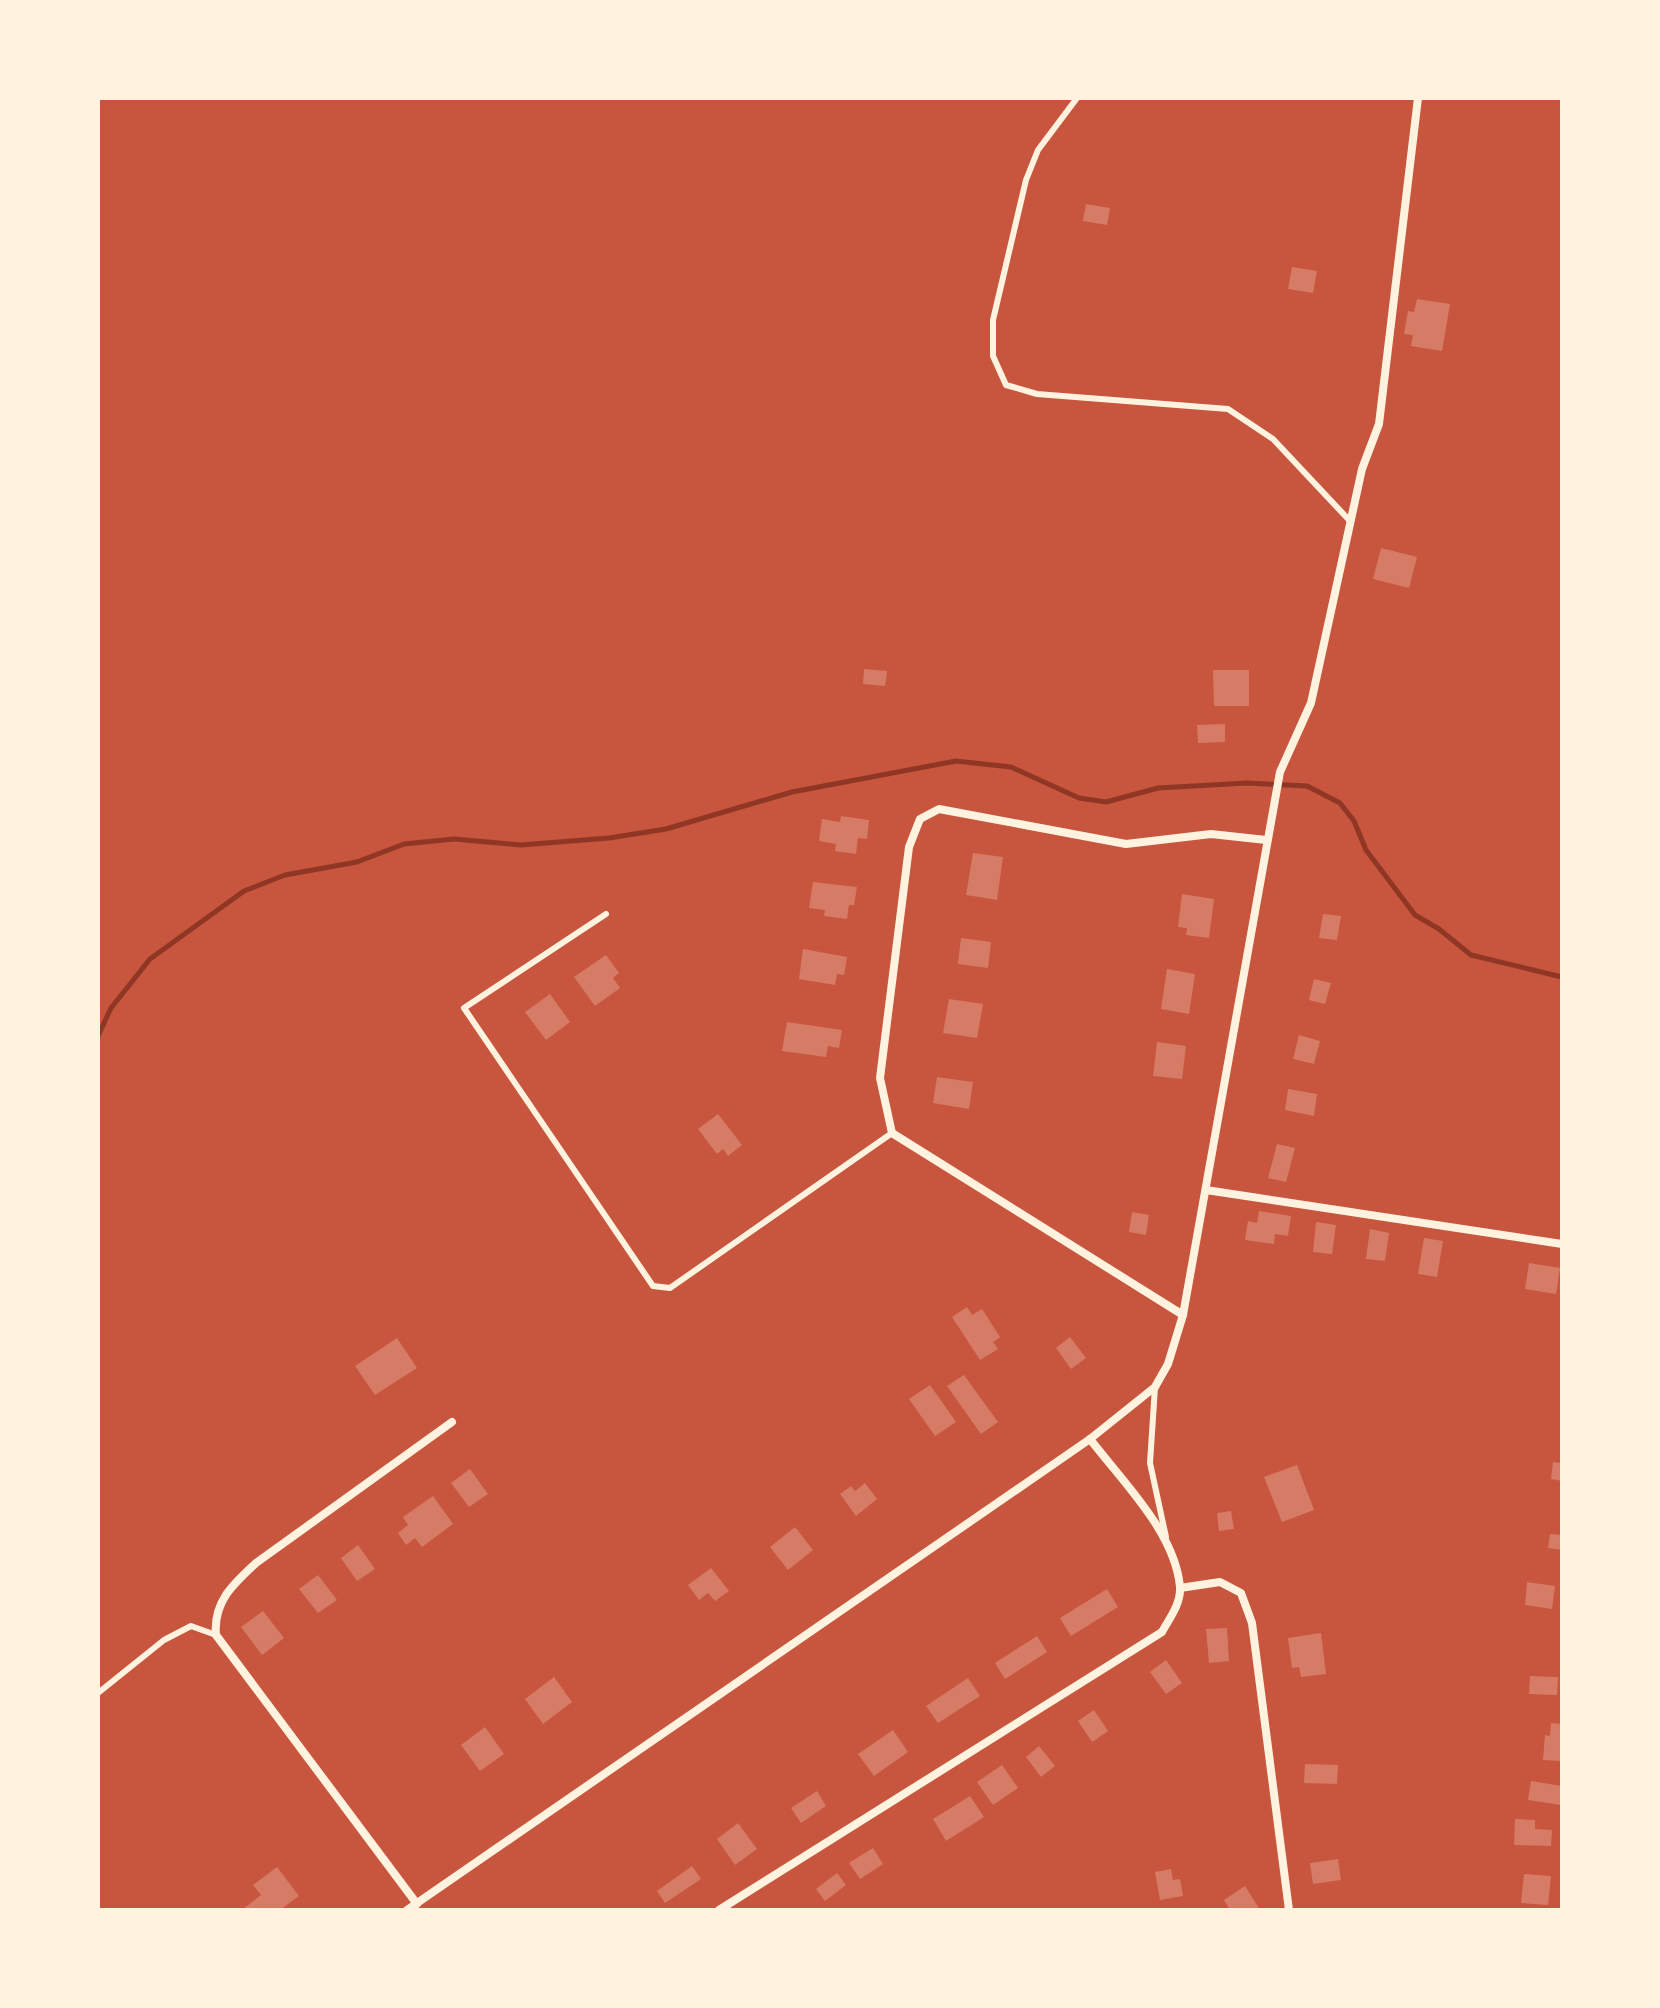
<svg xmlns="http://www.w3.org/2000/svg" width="1660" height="2008" viewBox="0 0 1660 2008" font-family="'Exo 2',sans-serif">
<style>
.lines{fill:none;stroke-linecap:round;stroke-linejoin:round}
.stream{stroke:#8f3625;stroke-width:5}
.building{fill:#d67c66}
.service{stroke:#fff3e0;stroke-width:6}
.minor{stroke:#fff3e0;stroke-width:8}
</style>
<rect width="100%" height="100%" fill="#c8553d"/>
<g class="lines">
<path class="stream" d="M98,1036L111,1008L150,959L244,891L285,875L357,862L404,844L454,839L521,845L609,838L666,829L792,792L956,761L1011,767L1079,798L1106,802L1158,788L1247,783L1307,786L1340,803L1354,821L1366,850L1415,915L1439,929L1471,955L1562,977"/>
</g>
<g class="building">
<path d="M1086,204L1110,208L1107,225L1083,221Z"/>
<path d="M1292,267L1317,271L1313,293L1288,289Z"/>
<path d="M1417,299L1450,304L1442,351L1411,346L1413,335L1404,334L1408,311L1414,312Z"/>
<path d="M1381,548L1417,557L1409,588L1373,579Z"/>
<path d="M864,669L887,671L885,686L863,684Z"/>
<path d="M1213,670H1249V706H1214Z"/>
<path d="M1225,724V742L1198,743L1197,725Z"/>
<path d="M841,816L869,820L867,839L858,838L856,854L835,851L836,844L819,841L822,819L840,822Z"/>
<path d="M973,853L1003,857L997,900L966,895Z"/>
<path d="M813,882L857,887L854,905H849L847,919L824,916L825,910L809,908Z"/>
<path d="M1182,894L1214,899L1209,938L1186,935L1187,928L1178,927Z"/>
<path d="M1323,914L1341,916L1337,940L1319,938Z"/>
<path d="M961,938L991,942L988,968L958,964Z"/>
<path d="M803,949L847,957L844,975L837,974L835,985L799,979Z"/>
<path d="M606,955L619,973L613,978L620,988L595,1006L574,977Z"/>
<path d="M1167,969L1195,974L1189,1014L1161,1009Z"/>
<path d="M1314,979L1331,983L1325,1004L1309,1000Z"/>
<path d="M550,994L570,1022L546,1040L525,1012Z"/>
<path d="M949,999L983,1004L977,1038L943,1033Z"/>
<path d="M787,1022L842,1030L839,1048L828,1046L826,1057L782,1051Z"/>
<path d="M1299,1035L1320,1041L1314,1064L1293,1059Z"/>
<path d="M1157,1042L1186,1046L1182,1079L1153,1076Z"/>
<path d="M937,1077L973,1082L969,1109L933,1103Z"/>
<path d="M1288,1089L1317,1094L1314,1116L1285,1110Z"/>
<path d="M718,1114L742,1145L728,1156L723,1149L717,1154L698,1129Z"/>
<path d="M1277,1144L1295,1148L1286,1182L1268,1178Z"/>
<path d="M1259,1211L1291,1216L1288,1236L1275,1234L1274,1244L1245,1240L1248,1221L1257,1223Z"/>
<path d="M1132,1212L1149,1215L1146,1235L1129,1232Z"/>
<path d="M1316,1222L1336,1225L1332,1254L1313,1252Z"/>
<path d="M1370,1229L1389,1233L1385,1261L1366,1259Z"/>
<path d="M1424,1238L1443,1241L1437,1277L1418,1274Z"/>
<path d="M1529,1263L1560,1268L1556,1294L1525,1289Z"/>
<path d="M967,1307L972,1315L982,1309L1000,1337L993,1342L998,1349L980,1360L952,1317Z"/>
<path d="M1070,1337L1086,1358L1071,1369L1056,1348Z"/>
<path d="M397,1338L417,1368L375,1395L355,1366Z"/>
<path d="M964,1375L998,1422L981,1434L947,1386Z"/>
<path d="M930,1385L956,1422L935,1436L909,1399Z"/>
<path d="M1553,1462L1562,1463V1481L1551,1479Z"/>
<path d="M1297,1465L1314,1510L1282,1522L1264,1477Z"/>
<path d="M470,1469L488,1494L469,1507L451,1483Z"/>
<path d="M865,1483L877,1499L856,1516L840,1494L851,1486L855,1491Z"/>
<path d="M433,1496L453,1524L422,1547L415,1538L406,1545L398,1533L408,1525L403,1517Z"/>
<path d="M1231,1511L1234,1529L1219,1531L1217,1513Z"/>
<path d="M795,1527L813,1550L788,1570L770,1547Z"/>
<path d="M1550,1534L1562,1535V1550L1548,1548Z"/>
<path d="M358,1545L375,1569L357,1581L341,1558Z"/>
<path d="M711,1568L729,1591L715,1601L708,1593L699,1600L688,1585Z"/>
<path d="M318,1575L337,1600L318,1613L299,1589Z"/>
<path d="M1527,1582L1555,1586L1552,1609L1525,1605Z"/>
<path d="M1107,1589L1118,1607L1071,1636L1060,1618Z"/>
<path d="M263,1611L284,1638L262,1655L241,1627Z"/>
<path d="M1227,1628L1229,1661L1209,1663L1206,1629Z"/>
<path d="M1321,1633L1326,1674L1301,1677L1299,1667L1292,1668L1288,1638Z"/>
<path d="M1037,1636L1047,1652L1005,1679L995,1663Z"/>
<path d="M1166,1660L1182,1683L1166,1694L1150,1672Z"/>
<path d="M1530,1676L1558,1677L1557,1695L1529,1694Z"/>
<path d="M554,1677L572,1702L543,1724L525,1699Z"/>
<path d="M968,1678L980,1696L938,1723L926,1706Z"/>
<path d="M1094,1710L1108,1731L1092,1742L1078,1721Z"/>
<path d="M1551,1723L1562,1724V1761L1543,1760L1545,1735L1550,1736Z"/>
<path d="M485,1727L504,1754L480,1771L461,1745Z"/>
<path d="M893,1730L908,1752L874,1776L858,1754Z"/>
<path d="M1039,1746L1055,1766L1041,1777L1026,1757Z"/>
<path d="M1305,1764L1338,1765L1337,1784L1304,1783Z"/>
<path d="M1002,1765L1018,1788L993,1805L977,1782Z"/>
<path d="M1531,1781L1562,1786L1561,1805L1528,1800Z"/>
<path d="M817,1791L826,1806L801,1823L791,1808Z"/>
<path d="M970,1796L984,1817L946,1841L933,1819Z"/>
<path d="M1515,1819L1535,1820V1829L1552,1830L1551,1846L1514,1845Z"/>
<path d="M738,1823L757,1849L735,1865L717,1839Z"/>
<path d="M873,1848L883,1864L860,1879L849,1863Z"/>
<path d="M1338,1859L1341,1880L1313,1884L1310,1863Z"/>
<path d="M692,1866L701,1879L665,1903L657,1891Z"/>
<path d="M277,1867L299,1896L280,1910H242L261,1895L253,1885Z"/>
<path d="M1171,1869L1173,1880L1180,1879L1183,1896L1160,1900L1155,1872Z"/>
<path d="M837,1873L846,1885L825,1901L816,1889Z"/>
<path d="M1524,1874L1551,1876L1548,1905L1521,1903Z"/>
<path d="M1245,1886L1260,1910H1230L1224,1900Z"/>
</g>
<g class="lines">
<g class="service">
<path d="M1077,98L1038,150L1026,180L993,320V356L1006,385L1037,394L1228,409L1273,439L1350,521"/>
<path d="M606,914L464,1008L653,1286L670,1288L892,1133"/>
<path d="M1155,1387L1150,1463L1166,1537"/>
<path d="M98,1693L164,1640L191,1626L216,1635"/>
</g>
<g class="minor">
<path d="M1206,1190L1562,1244"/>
<path d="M1183,1315L892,1133L880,1078L909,847L920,819L939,809L1126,844L1211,834L1266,840"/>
<path d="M1180,1588L1220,1582L1241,1593L1252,1623L1289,1910"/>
<path d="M417,1904L216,1635C213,1602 233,1584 256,1563L452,1422"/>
<path d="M407,1910L1090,1439L1155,1387L1168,1364L1183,1315L1280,772L1311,703L1362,469L1379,424L1418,98"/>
<path d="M719,1910L1162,1632C1169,1619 1181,1604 1180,1587C1175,1532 1122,1481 1090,1439"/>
</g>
</g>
<rect width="1660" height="2008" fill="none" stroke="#fff3e0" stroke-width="200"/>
</svg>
